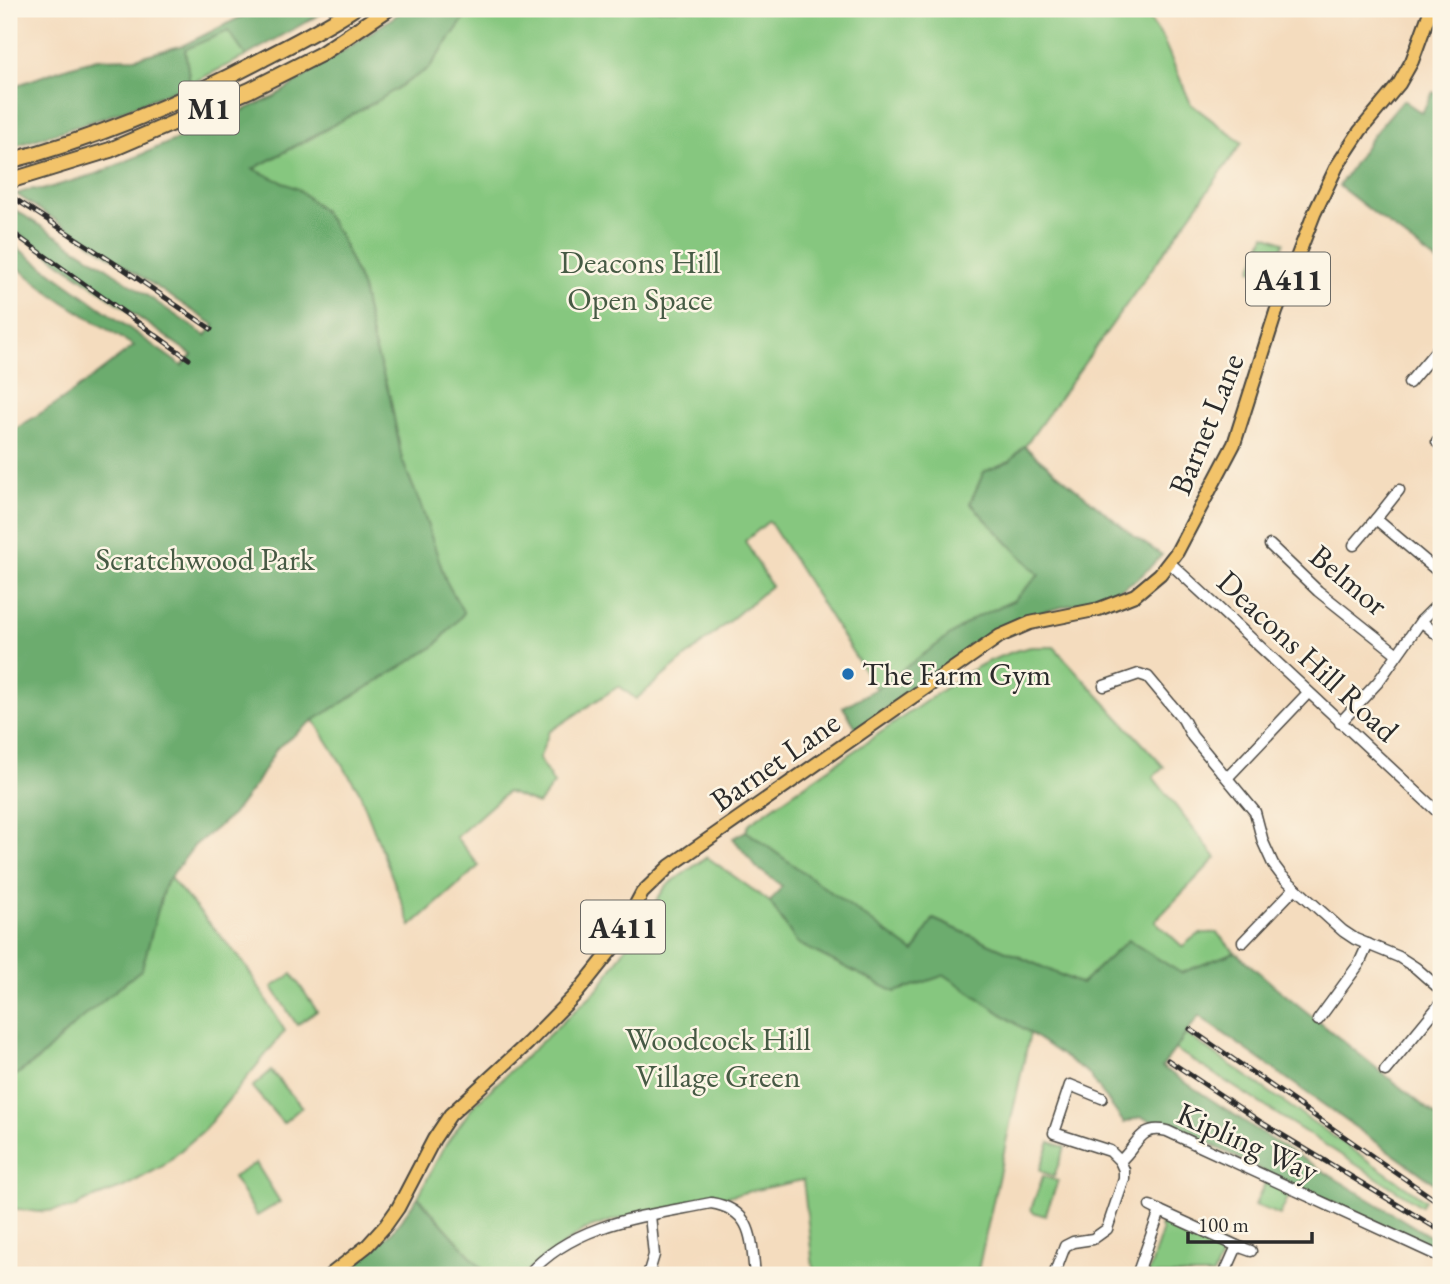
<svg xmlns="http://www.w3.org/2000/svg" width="1450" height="1284" viewBox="0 0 1450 1284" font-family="'EB Garamond',serif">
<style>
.green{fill:#86c77f;stroke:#587955;stroke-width:2}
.forest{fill:#6cac6e;stroke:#4c6c4c;stroke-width:2}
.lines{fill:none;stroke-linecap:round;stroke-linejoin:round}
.minor-casing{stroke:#494641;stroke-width:13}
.major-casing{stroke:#494641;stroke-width:16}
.highway-casing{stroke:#494641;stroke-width:18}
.minor{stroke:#fff;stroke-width:10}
.major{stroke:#f2c36a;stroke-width:12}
.highway{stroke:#f2c36a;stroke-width:14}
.rail-casing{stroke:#2b2b2b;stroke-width:5}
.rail{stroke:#fcf5e5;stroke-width:2.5;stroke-dasharray:8;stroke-linecap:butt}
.poi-dot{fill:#1f6fb2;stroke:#fcf5e5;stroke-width:2.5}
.labels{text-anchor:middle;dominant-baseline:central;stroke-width:5;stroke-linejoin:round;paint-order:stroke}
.shield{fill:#fcf5e5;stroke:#6a6863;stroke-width:2}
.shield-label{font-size:30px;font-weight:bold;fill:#2b2b2b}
.park-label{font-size:32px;fill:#465a44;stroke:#fcf5e5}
.street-label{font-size:32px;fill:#2b2b2b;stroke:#fcf5e5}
.poi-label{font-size:32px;fill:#2b2b2b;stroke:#fcf5e5;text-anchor:start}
</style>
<rect width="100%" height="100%" fill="#fcf5e5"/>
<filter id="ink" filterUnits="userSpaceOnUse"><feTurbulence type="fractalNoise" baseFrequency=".0143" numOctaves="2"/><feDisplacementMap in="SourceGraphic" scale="14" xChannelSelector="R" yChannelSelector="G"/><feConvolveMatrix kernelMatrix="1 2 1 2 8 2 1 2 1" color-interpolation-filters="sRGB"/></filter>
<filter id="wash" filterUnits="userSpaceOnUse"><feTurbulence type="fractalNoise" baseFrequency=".00686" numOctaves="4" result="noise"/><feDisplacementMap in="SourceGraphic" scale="28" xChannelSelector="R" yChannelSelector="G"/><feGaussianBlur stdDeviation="1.57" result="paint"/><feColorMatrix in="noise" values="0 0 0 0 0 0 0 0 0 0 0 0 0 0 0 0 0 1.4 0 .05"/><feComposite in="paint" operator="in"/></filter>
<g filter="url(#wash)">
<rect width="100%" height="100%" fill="#f4dcbe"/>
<g class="green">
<path d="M471,9H1142L1162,37L1191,104L1242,143L1025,446L1010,461L984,472L970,503L1039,575L1013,601L973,619L876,689L769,521L745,541L771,586L636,699L619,686L549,732L539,759L554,784L538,804L507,792L456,837L479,866L411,926L359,791L314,720L435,646L463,613L446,581L421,506L402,460L390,397L373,342L362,288L340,236L322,210L252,169L312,138L429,68Z"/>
<path d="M228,30L246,56L190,84L185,49Z"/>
<path d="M1265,235L1284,242L1271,278L1251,270Z"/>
<path d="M1031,647H1054L1164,767L1153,777L1216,858L1155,921L1183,947C1194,935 1200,932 1217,933L1235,952L1181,973L1128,940L1081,984L934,919L914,953L746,831L750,823L968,672C989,660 1007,652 1031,647Z"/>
<path d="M707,857L770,902L797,943L895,992L945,975L1030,1033L977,1275H814L803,1180L611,1221L584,1230L522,1275H477L485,1272L418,1197L442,1150L474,1105L599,988L666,886Z"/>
<path d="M170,878L244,963L285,1031L204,1130L163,1166L124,1187L83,1202L74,1208L38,1212L9,1208V1080L40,1058L78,1021Z"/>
<path d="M292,974L317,1011L297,1025L272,987Z"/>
<path d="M1186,1034L1425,1200L1421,1206L1175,1049Z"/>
<path d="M271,1071L302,1107L283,1123L252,1087Z"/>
<path d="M1050,1142L1065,1147L1054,1176L1042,1172L1040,1169Z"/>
<path d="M256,1163L280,1202L257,1216L233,1177Z"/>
<path d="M1043,1176L1058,1181L1045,1216L1033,1212L1031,1209Z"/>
<path d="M1266,1181L1290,1193L1280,1215L1255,1205Z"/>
<path d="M1165,1222L1226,1248V1253L1222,1256L1213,1275H1148L1162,1231L1160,1226Z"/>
</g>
<g class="forest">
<path d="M257,9H329L246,56L228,31L185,49L190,84L109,116L9,148V88L68,67L97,59L135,58L184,45Z"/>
<path d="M406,9H471L429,68L379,100L253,169L298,189L322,210L340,236L362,288L373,342L390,397L402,460L421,506L446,581L464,613L435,646L314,720L277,748L255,785L232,815L195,845L165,884L142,969L78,1021L40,1058L9,1080V433L65,398L134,346L54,296L9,261V242L182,366L192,355L9,227V206L101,264L206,336L214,325L16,194L32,189L42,190L99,173L274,97Z"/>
<path d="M1433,92L1441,96V265L1339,186L1373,135L1403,100L1422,113Z"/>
<path d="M1024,446L1135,537L1162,555L1140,577L1119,590L1094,599L1039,613L1002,628L857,729L843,707L874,690L974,618L1013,601L1039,575L970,503L984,472L1010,461Z"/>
<path d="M746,831L914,952L933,919L1081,984L1128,940L1181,973L1235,952L1277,988L1441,1120V1188L1199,1016L1162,1067L1274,1141L1441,1243V1251L1267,1173L1193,1135L1140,1117L1124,1123L1088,1073L945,975L895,992L797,943L770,902L782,886L757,868L733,838Z"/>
<path d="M418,1197L485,1272L477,1275H344L392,1232Z"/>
</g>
</g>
<g filter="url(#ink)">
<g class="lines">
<g class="minor-casing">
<g id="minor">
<path d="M1409,383L1441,345"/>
<path d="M1437,442L1441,446"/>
<path d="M1399,490L1376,519L1441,574"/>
<path d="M1270,545L1318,591L1396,653"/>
<path d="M1354,545L1376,519"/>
<path d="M1170,563L1441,815"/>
<path d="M1421,621L1441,638"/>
<path d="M1104,686L1139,674L1148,677L1183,719L1192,736L1255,812L1263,842L1273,864L1282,876L1343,931L1355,939L1399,957L1416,968L1441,990"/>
<path d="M1340,723L1378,682L1421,621L1441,601"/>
<path d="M1228,777L1308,693"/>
<path d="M1243,942L1295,888"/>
<path d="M1318,1020L1359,964L1368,944"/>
<path d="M1385,1071L1441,1003"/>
<path d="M1120,1161C1138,1146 1139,1124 1167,1131L1441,1257"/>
<path d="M1150,1206L1160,1211"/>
<path d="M1237,1246L1251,1251"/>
<path d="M528,1275C574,1222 647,1216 711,1203C754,1210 751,1240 755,1275"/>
<path d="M648,1275L654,1255L650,1215"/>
<path d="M1054,1275L1065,1246L1073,1242L1093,1239L1107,1229L1124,1179V1170L1120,1161L1110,1151L1054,1133L1070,1085L1102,1098"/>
<path d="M1137,1275L1160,1211L1237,1246L1224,1275"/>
</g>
</g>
<g class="major-casing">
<path id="major" d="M330,1275L367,1246L386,1225L398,1208L434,1139L450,1115L528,1043L577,993L612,949L642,893L670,866L1000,636L1030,623L1099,609L1135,595L1160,574L1177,552L1234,444L1276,312L1314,214L1337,166L1360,131L1399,84L1412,61L1431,9"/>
</g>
<g class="highway-casing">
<g id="highway">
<path d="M9,161C98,138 182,102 263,59C294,43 324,28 353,9"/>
<path d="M9,181L110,150L250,90L321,54L388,9"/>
</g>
</g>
<use href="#minor" class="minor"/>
<use href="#major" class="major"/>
<use href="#highway" class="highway"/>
<g class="rail-casing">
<g id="rail">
<path d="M9,195L125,270L211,329"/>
<path d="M9,230L189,359"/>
<path d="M1190,1029L1441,1204"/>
<path d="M1168,1060L1264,1124L1441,1231"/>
</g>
</g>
<use href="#rail" class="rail"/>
</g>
</g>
<circle class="poi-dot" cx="848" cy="674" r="7"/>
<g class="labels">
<g class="shield">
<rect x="179" y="81.5" width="60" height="53" rx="5"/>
<rect x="1246" y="252.5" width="84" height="53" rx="5"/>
<rect x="581" y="900.5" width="84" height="53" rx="5"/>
</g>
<g class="shield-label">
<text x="209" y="108">M1</text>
<text x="1288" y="279">A411</text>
<text x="623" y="927">A411</text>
</g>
<g class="park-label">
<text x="640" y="262">Deacons Hill<tspan x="640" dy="37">Open Space</tspan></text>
<text x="205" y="559">Scratchwood Park</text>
<text x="718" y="1039">Woodcock Hill<tspan x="718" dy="37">Village Green</tspan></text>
</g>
<g class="street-label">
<text transform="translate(1206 424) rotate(-68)">Barnet Lane</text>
<text transform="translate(1349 580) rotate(40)">Belmor</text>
<text transform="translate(1308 656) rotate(43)">Deacons Hill Road</text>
<text transform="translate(775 761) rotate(-35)">Barnet Lane</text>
<text transform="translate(1248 1142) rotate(24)">Kipling Way</text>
</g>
<g class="poi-label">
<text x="862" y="674">The Farm Gym</text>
</g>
</g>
<rect width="1450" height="1284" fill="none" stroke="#fcf5e5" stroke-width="35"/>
<path d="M1188 1232v10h124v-10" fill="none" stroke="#2b2b2b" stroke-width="3.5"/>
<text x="1198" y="1232" font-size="21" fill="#2b2b2b" stroke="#fcf5e5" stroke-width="5" paint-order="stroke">100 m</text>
</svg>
